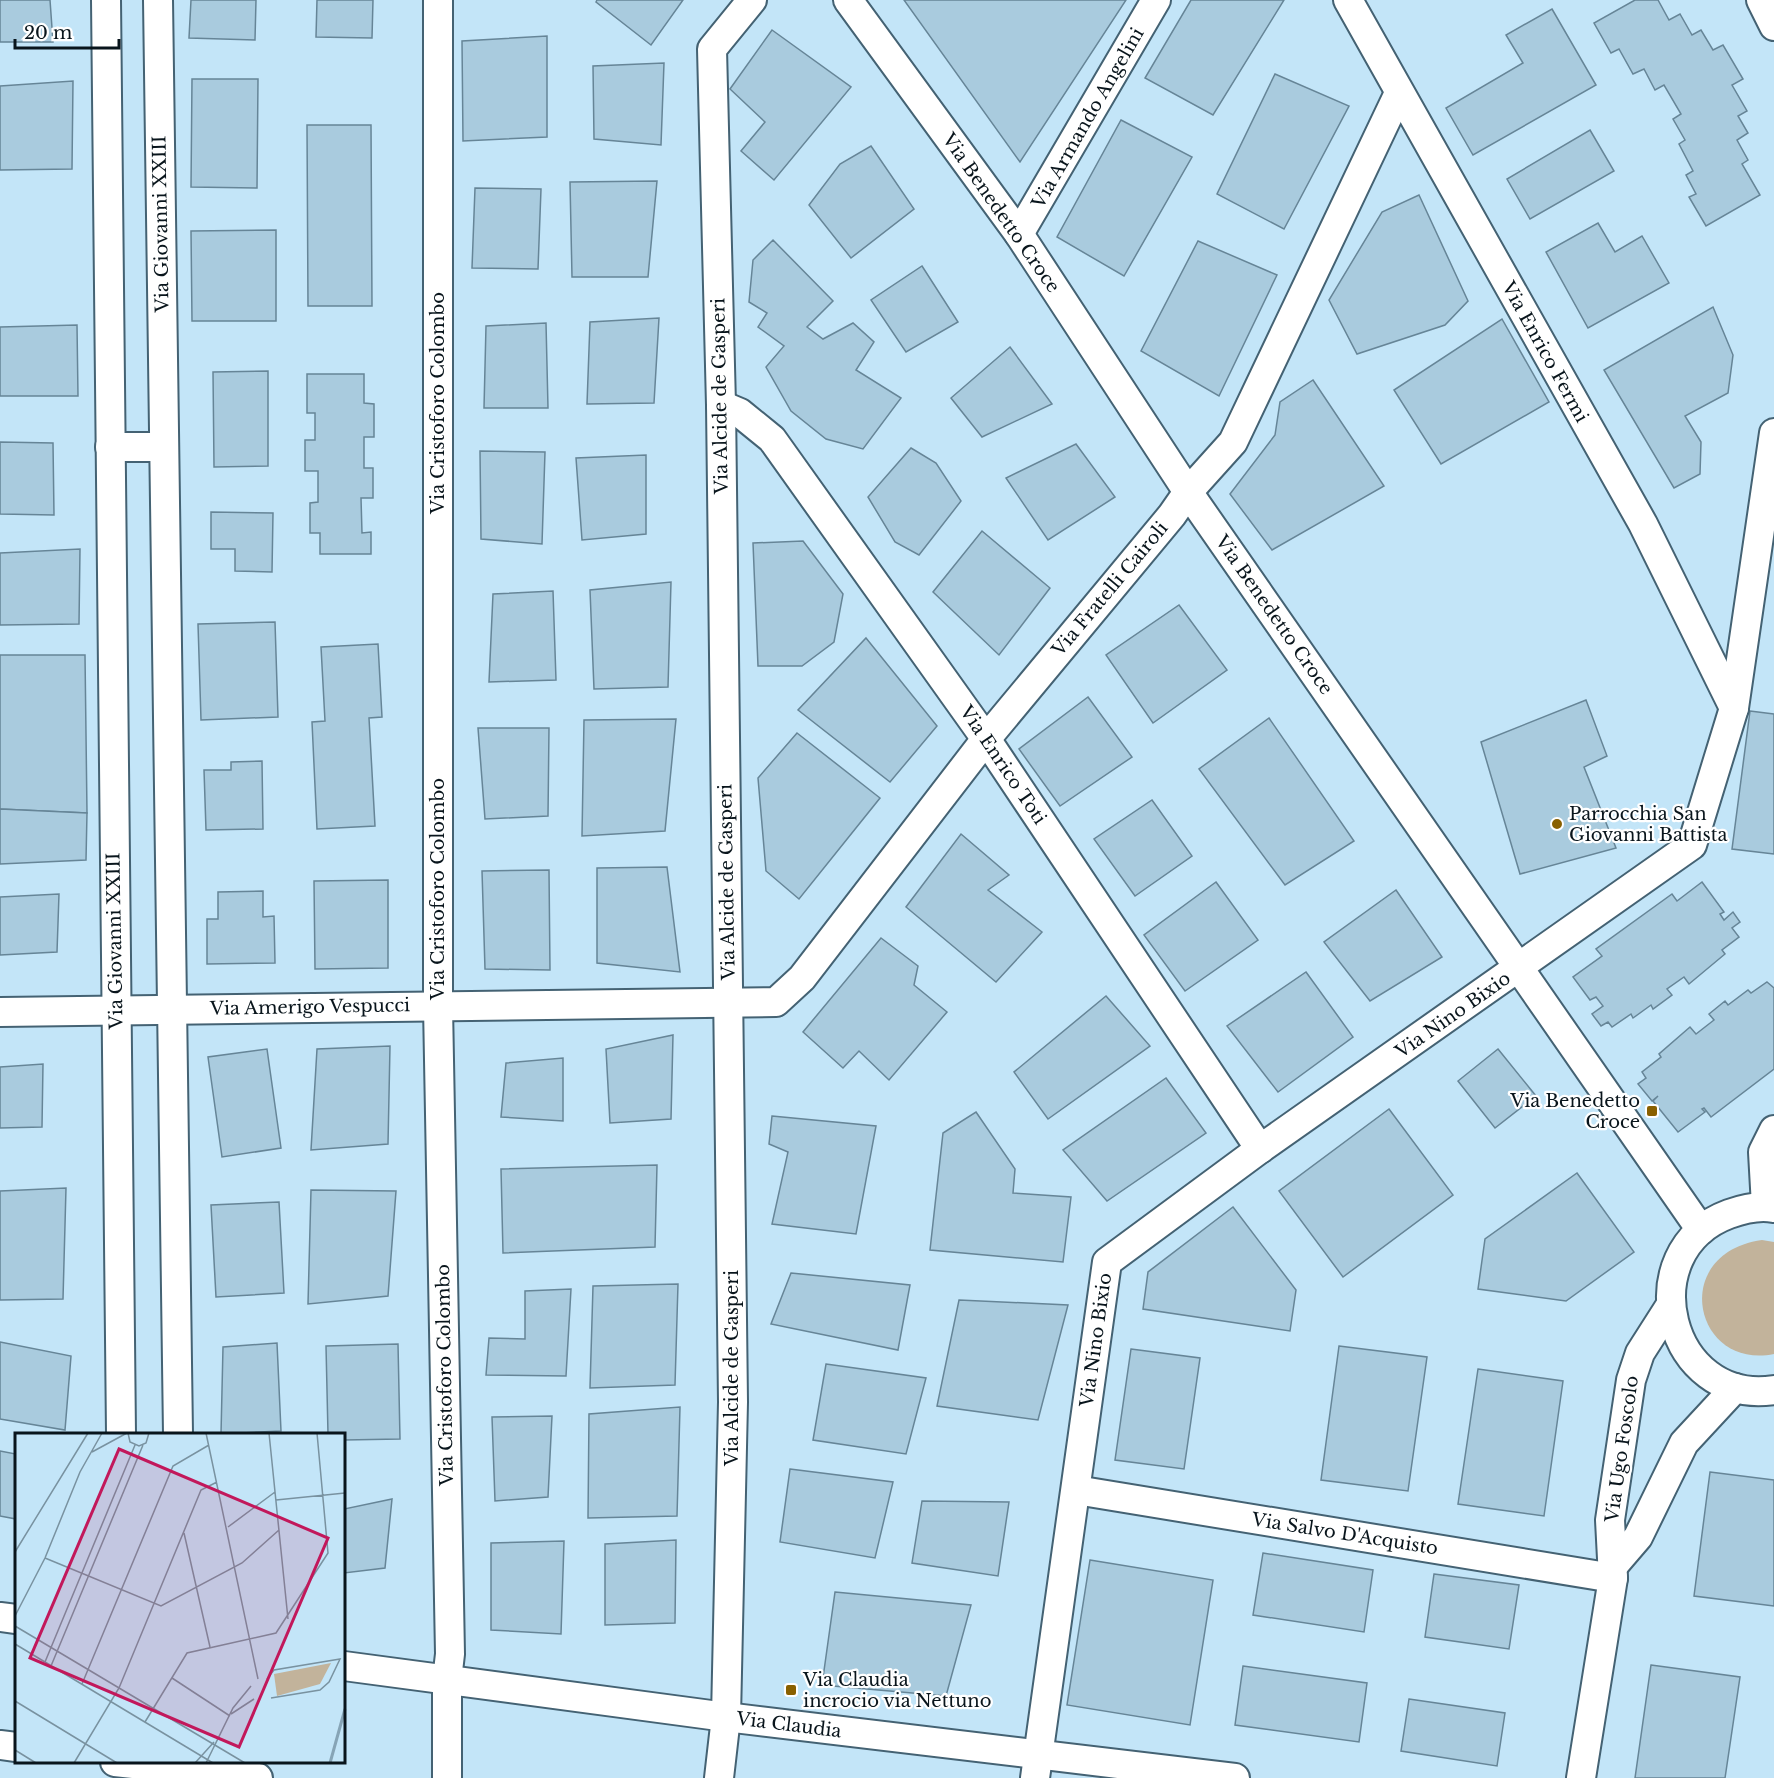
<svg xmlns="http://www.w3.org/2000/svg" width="1774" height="1778" viewBox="0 0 1774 1778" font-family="'Libre Baskerville',serif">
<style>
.green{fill:#c2b39b}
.building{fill:#a9cbde;stroke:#668597;stroke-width:1.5}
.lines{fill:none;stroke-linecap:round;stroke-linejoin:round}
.minor-casing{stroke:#446273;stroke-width:32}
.minor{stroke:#fff;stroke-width:28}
.poi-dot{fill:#896000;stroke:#fff;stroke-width:2}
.labels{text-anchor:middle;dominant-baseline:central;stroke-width:4.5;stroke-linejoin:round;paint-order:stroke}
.street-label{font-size:18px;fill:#09151c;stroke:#fff}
.poi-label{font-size:18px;fill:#09151c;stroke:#fff;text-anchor:start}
.inset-river{fill:none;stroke:#86a4b6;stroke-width:3}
.inset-road{fill:none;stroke:#7992a0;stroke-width:1.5}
.view{fill:#c2185b;fill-opacity:0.15;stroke:#c2185b;stroke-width:3}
.inset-edge{fill:none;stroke:#09151c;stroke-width:3}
</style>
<rect width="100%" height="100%" fill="#c3e5f8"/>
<path class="green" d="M1762,1240L1774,1242V1354C1693,1370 1669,1253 1762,1240Z"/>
<g class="building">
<path d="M0,0H50L53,42H0Z"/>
<path d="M191,0H256L255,40L189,38Z"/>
<path d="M317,0H373L372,38L316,37Z"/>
<path d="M597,0H683L651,45L596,2Z"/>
<path d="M904,0H1126L1020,162Z"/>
<path d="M1191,0H1284L1213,115L1145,78Z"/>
<path d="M1635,0H1658L1669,20L1680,14L1692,35L1701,30L1713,50L1723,45L1743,79L1732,85L1747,111L1738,116L1748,133L1737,140L1748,160L1742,164L1760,195L1706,226L1689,197L1696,194L1686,175L1693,171L1679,144L1685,140L1673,119L1681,114L1664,85L1655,90L1644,69L1633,74L1619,49L1611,53L1594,23Z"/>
<path d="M1552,9L1596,85L1473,155L1446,108L1523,63L1506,35Z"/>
<path d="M772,30L851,87L774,180L741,151L765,122L730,89Z"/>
<path d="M547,36V137L463,141L462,41Z"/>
<path d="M664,63L661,145L594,139L593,66Z"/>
<path d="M1275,74L1349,106L1284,229L1217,194Z"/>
<path d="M192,79H258L257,188L191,187Z"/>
<path d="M73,81L72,169L0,170V86Z"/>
<path d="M1121,120L1192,157L1124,276L1057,237Z"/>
<path d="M307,125H371L372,306H308Z"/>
<path d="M1590,130L1614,171L1530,219L1507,179Z"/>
<path d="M871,146L914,209L851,258L809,205L840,164Z"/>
<path d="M657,181L648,277H572L570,182Z"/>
<path d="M475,188L541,189L538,269L472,268Z"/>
<path d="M1419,195L1468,301L1445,325L1357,354L1329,300L1382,212Z"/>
<path d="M1598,223L1615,252L1642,236L1669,283L1588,328L1546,252Z"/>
<path d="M276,230V321H192L191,231Z"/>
<path d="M773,240L833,301L807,327L823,339L853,323L874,342L856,370L901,398L863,449L826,439L791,411L766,367L784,346L758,327L767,313L749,302L753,260Z"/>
<path d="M1198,241L1277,275L1219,396L1141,351Z"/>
<path d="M922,266L958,322L906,352L871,300Z"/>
<path d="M1713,307L1733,355L1728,393L1685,416L1701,442L1700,474L1674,488L1604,370Z"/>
<path d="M659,318L654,403L587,404L590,322Z"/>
<path d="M1502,319L1549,402L1441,464L1394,390Z"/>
<path d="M546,323L548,408H484L486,326Z"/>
<path d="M77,325L78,396H0V327Z"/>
<path d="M1010,347L1052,404L982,437L951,398Z"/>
<path d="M268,371V466L214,467L213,372Z"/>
<path d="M307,374H364V403L374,404V437H364V468H373V498H361L362,533L371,532V554H320V533H310V503L318,502V471H305V440H315V413H307Z"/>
<path d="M1313,380L1384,486L1272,550L1230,494L1275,435L1280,402Z"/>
<path d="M0,442L53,443L54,515L0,514Z"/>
<path d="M1076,444L1115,497L1048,540L1006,478Z"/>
<path d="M911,448L936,463L961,501L919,555L895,542L868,497Z"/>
<path d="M480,451L545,452L542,544L481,539Z"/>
<path d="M646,455V534L582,540L576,458Z"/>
<path d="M211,512L273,513L272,572L235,571V549H211Z"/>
<path d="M982,531L1050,588L999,655L933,592Z"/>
<path d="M803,541L843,594L834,642L802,666H758L753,543Z"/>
<path d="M80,549L79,624L0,625V553Z"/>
<path d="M671,582L668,687L594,689L590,590Z"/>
<path d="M553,591L556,680L489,682L493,594Z"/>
<path d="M1179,605L1227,670L1153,723L1106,655Z"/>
<path d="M275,622L278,717L201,720L198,624Z"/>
<path d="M866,638L937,726L890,782L798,710Z"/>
<path d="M378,644L382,717L369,718L375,826L317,829L312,722L325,721L321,647Z"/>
<path d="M0,655H85L87,813L0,809Z"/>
<path d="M1088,697L1132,757L1060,806L1019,749Z"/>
<path d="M1586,700L1607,756L1584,767L1616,848L1520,874L1481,742Z"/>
<path d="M1750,711L1774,714V854L1732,849Z"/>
<path d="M1269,718L1354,841L1285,885L1199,769Z"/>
<path d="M676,719L665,831L582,836L584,720Z"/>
<path d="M478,728H549L548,816L485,819Z"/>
<path d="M797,733L880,798L799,899L766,871L758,778Z"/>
<path d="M262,761L263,829L206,830L204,770H231V762Z"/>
<path d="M1152,800L1192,856L1135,896L1094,839Z"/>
<path d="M0,809L87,813L86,860L0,864Z"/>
<path d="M961,834L1009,875L988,890L1042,932L996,982L906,907Z"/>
<path d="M667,867L680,972L597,963V868Z"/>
<path d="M549,870L550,970L485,969L482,871Z"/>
<path d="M388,880V968L315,969L314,881Z"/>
<path d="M1216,882L1258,940L1185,991L1144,935Z"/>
<path d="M1702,882L1724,912L1720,914L1724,920L1733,912L1740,922L1732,928L1739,937L1722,950L1725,954L1689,984L1684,977L1667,989L1672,995L1653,1009L1651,1005L1633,1018L1631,1014L1612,1027L1608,1022L1601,1026L1592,1014L1603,1006L1596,997L1590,1000L1573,977L1602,956L1596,949L1672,894L1677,901Z"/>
<path d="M1396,890L1442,957L1370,1001L1324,942Z"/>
<path d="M263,891V917L274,916L275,963L207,964V919H218V892Z"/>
<path d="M59,894L57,952L0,955V897Z"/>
<path d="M881,938L918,966L914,985L947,1012L889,1080L859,1051L843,1068L803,1032Z"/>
<path d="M1306,972L1353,1037L1278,1092L1227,1026Z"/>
<path d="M1767,982L1774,988V1069L1711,1117L1704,1108L1702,1109L1705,1112L1678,1132L1653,1101L1658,1096L1652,1101L1638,1084L1646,1078L1642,1072L1661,1057L1659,1054L1690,1027L1696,1034L1714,1020L1709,1014L1725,1001L1728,1005L1748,990L1751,993Z"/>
<path d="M1106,996L1150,1046L1048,1119L1014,1072Z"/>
<path d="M673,1035L671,1119L610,1123L606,1049Z"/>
<path d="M390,1046L388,1144L311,1150L317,1049Z"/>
<path d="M267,1049L281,1148L222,1157L208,1057Z"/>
<path d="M1498,1049L1536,1096L1495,1128L1458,1081Z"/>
<path d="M563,1058V1121L501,1117L506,1063Z"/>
<path d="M43,1064L42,1127L0,1128V1067Z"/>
<path d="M1166,1078L1206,1133L1107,1201L1063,1150Z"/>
<path d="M1389,1109L1453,1195L1343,1277L1279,1191Z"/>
<path d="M976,1112L1015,1169L1013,1193L1071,1197L1063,1262L930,1250L943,1133Z"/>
<path d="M772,1116L876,1126L856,1234L772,1224L788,1152L769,1144Z"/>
<path d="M657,1165L655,1247L503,1253L501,1169Z"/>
<path d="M1577,1173L1634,1252L1566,1301L1478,1289L1485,1239Z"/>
<path d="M66,1188L63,1299L0,1300V1191Z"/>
<path d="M311,1190L396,1191L388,1296L308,1304Z"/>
<path d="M279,1202L284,1293L216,1297L211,1205Z"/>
<path d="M1233,1207L1296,1290L1290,1331L1143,1309L1148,1272Z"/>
<path d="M791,1273L910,1285L898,1350L771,1324Z"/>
<path d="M678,1284L675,1385L590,1388L593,1286Z"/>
<path d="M571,1289L566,1376L486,1375L489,1338L525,1339V1291Z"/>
<path d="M959,1300L1068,1305L1038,1420L937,1406Z"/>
<path d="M0,1342L71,1356L65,1430L0,1419Z"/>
<path d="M277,1343L281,1431L221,1434L223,1347Z"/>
<path d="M398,1344L400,1439L344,1440V1434H328L326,1346Z"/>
<path d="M1339,1346L1427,1357L1408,1491L1321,1480Z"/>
<path d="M1131,1349L1200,1358L1184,1469L1115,1460Z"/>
<path d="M826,1364L926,1378L906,1454L813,1440Z"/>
<path d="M1478,1369L1563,1381L1544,1516L1458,1504Z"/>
<path d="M680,1407L677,1516L588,1518L589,1414Z"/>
<path d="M552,1416L548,1497L495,1501L492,1417Z"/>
<path d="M0,1451L16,1454V1519L0,1516Z"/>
<path d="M790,1469L893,1482L875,1558L780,1542Z"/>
<path d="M1710,1472L1774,1480V1606L1694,1596Z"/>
<path d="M392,1499L385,1568L344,1573V1509Z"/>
<path d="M922,1501L1009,1502L998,1576L912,1563Z"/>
<path d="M676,1540L675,1623L605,1625V1544Z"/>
<path d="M564,1541L561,1634L491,1630V1543Z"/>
<path d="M1263,1553L1373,1570L1364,1632L1253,1615Z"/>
<path d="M1090,1560L1213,1580L1190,1725L1067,1705Z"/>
<path d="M1434,1574L1519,1585L1509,1649L1425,1637Z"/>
<path d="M835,1592L971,1605L946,1696L822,1685Z"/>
<path d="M1651,1665L1740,1677L1725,1778H1635Z"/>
<path d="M1243,1666L1367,1683L1359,1742L1235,1725Z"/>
<path d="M1409,1699L1505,1713L1497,1766L1401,1751Z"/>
</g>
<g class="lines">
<g class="minor-casing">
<g id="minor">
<path d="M106,0L121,1434"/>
<path d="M158,0L178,1434"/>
<path d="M438,0V1006L450,1654L447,1680V1778"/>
<path d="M848,0L1019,234L1188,492L1701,1230"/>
<path d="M1348,0L1643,524L1734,708"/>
<path d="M1761,0L1774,26"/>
<path d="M1019,234L1156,0"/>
<path d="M721,405L740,413L772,439L986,739L1260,1149"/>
<path d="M110,447H164"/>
<path d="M0,1012L776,1002L802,978L986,739L1172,515L1188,492L1233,442L1399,93"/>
<path d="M1766,1206L1763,1152L1774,1130"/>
<path d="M1774,1208C1759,1205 1743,1209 1729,1214C1629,1251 1668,1406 1774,1390"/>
<path d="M1076,1490L1613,1578"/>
<path d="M1614,1565L1638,1537L1684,1443L1735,1388"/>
<path d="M0,1617L16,1619"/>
<path d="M344,1666L726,1717L1235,1778"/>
<path d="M0,1745L16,1747"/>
<path d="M115,1762L258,1778"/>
<path d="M719,1778L726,1717L733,1402L721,405L712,49L752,0"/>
<path d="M1035,1778L1107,1262L1260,1149L1692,845L1734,708L1774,433"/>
<path d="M1581,1778L1613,1578L1610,1520L1631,1380L1640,1353L1670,1306"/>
</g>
</g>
<use href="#minor" class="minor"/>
</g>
<g class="poi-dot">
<circle cx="1557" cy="824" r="6"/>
<rect x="1646" y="1105" width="12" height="12" rx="3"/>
<rect x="785" y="1684" width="12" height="12" rx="3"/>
</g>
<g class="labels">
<g class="street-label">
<text transform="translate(1088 118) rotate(-60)">Via Armando Angelini</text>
<text transform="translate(1001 213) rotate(55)">Via Benedetto Croce</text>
<text transform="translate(161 224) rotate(-91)">Via Giovanni XXIII</text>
<text transform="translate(1545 352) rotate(61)">Via Enrico Fermi</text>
<text transform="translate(720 396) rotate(-91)">Via Alcide de Gasperi</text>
<text transform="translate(438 403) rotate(-90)">Via Cristoforo Colombo</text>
<text transform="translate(1110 589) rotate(-50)">Via Fratelli Cairoli</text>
<text transform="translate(1274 615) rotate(55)">Via Benedetto Croce</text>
<text transform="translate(1003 765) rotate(56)">Via Enrico Toti</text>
<text transform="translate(727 882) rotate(-91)">Via Alcide de Gasperi</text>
<text transform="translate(438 889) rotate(-90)">Via Cristoforo Colombo</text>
<text transform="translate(115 941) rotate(-91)">Via Giovanni XXIII</text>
<text transform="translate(310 1007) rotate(-1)">Via Amerigo Vespucci</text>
<text transform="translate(1453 1015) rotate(-35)">Via Nino Bixio</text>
<text transform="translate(1096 1340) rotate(-82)">Via Nino Bixio</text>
<text transform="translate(732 1368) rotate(-90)">Via Alcide de Gasperi</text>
<text transform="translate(445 1375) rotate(-91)">Via Cristoforo Colombo</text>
<text transform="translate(1622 1449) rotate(-82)">Via Ugo Foscolo</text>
<text transform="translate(1345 1534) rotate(9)">Via Salvo D'Acquisto</text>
<text transform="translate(789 1725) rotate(7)">Via Claudia</text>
</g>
<g class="poi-label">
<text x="1569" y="814">Parrocchia San<tspan x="1569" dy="21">Giovanni Battista</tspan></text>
<text x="1640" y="1101" text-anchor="end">Via Benedetto<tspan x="1640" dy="21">Croce</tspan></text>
<text x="803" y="1680">Via Claudia<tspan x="803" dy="21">incrocio via Nettuno</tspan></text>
</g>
</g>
<g transform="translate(15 1433)">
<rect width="330" height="330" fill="#c3e5f8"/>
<path d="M316,230L305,251L262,263L259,241Z" fill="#c2b39b"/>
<path class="inset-river" d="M315,330L330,276"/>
<path class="inset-road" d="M113,0L115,9L124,13L131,10L134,0M191,0L243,246M254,0L273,186M77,19L112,0M261,67L330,60M213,94L260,59M169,100L195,214M0,119L73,0M30,125L146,173L227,130L264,97M0,183L30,125L65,39L87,0M0,193L230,330M0,211L198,330M30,229L120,12M36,233L128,12M157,245L215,283M252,246L259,237L325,226L314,249L305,257L256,265M67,251L158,33L194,12M0,268L102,330M216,281L239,266M130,289L172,220L261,200L313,120L302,0M0,317L21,330M59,330L104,255L186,57L202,49M180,330L199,309M191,330L218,275L236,253"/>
<path class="view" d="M104,16L313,105L224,314L15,225Z"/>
<rect width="330" height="330" class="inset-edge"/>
</g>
<path d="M15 39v9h104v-9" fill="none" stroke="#09151c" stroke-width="3"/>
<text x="24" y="39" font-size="18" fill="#09151c" stroke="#ffffff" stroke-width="4.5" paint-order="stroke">20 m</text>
</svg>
